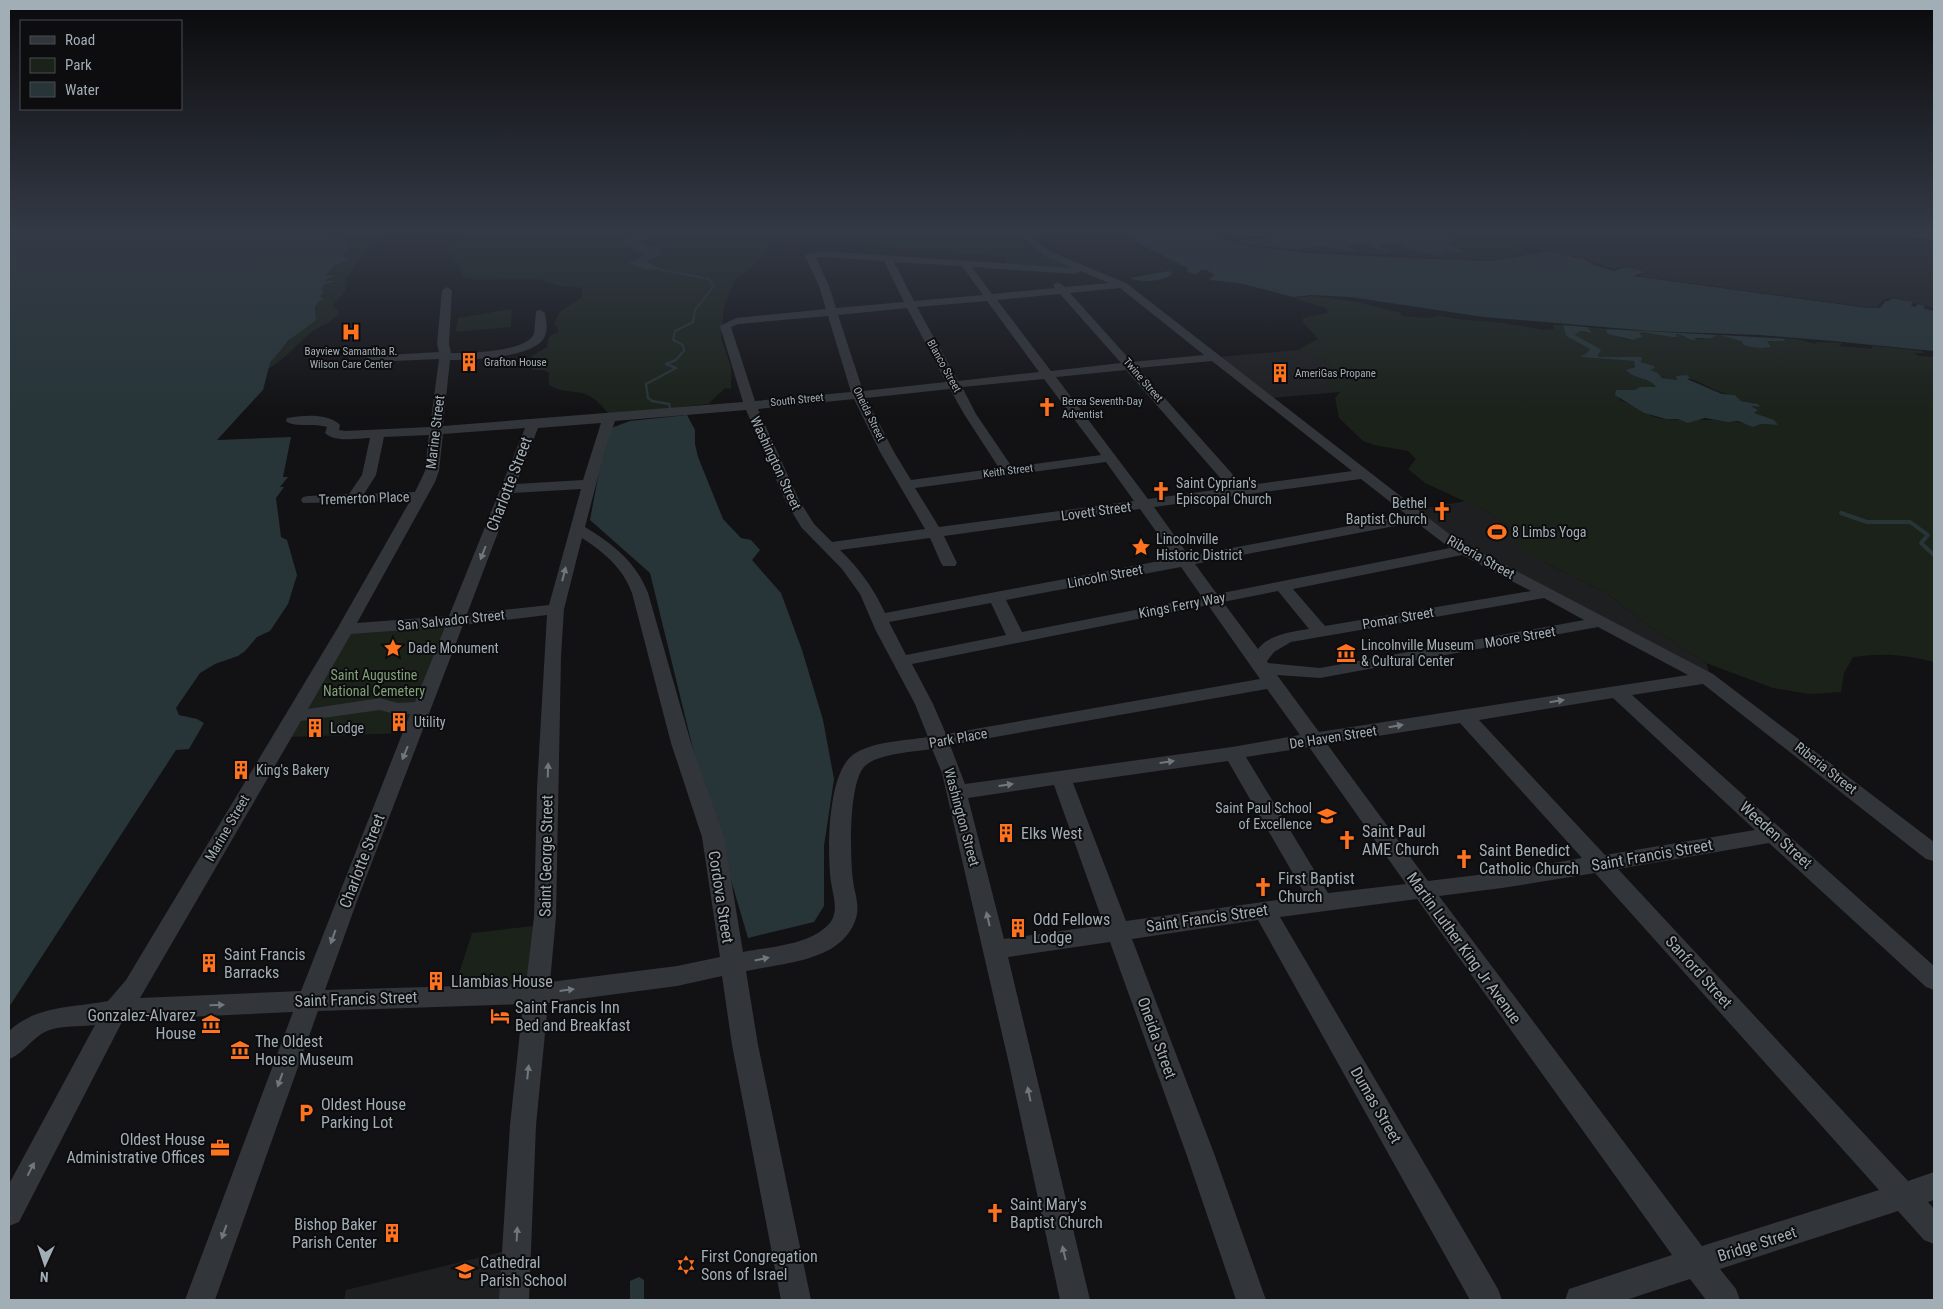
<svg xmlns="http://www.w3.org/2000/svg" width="1943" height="1309" viewBox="0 0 1943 1309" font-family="'Roboto Condensed',sans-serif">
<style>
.built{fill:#1e1f21}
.green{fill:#1b221a}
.water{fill:#273538}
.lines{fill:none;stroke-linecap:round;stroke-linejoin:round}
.stream-far2{stroke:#273538;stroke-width:2}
.stream-far1{stroke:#273538;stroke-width:2.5}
.stream{stroke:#273538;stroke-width:4}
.minor{fill:#323539;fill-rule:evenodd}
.oneway{fill:#70787d}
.labels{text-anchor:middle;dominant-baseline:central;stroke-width:4;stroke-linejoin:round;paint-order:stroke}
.far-poi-label{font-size:11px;fill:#a2aeb5;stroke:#0d0d0f;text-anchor:start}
.far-street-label{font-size:11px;fill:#a2aeb5;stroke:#0d0d0f}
.street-label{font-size:14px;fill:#a2aeb5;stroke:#0d0d0f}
.poi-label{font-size:14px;fill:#a2aeb5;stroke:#0d0d0f;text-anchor:start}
.park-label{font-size:14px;fill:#81a277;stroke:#0d0d0f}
.near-street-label{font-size:16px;fill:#a2aeb5;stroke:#0d0d0f}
.near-poi-label{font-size:16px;fill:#a2aeb5;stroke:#0d0d0f;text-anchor:start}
</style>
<rect width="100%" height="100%" fill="#121214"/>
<g class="built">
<path d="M1499,229H1855L1934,238V308L1892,297L1882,300L1877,307H1866L1639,276L1648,273L1628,266L1613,269L1587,259L1549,251H1542L1527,244L1512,241V237Z"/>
<path d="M1298,350L1324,360L1330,367L1326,382L1340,392L1271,398L1218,357Z"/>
<path d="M1466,501L1488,512L1516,532L1541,561L1605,592L1645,623L1706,663L1710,674L1467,548L1415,510Z"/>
<path d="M506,1251L502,1300H344L346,1290Z"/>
</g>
<g class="green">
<path d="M325,229H408L392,234L363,253L345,281L347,282L345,291L333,305L339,313C332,322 322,325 313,331C297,343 286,359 268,369C277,346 300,334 316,317C315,309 315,303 323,298L319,297L324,293L322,291L323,285L334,282L325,281L326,278L336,275H328L335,265L344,263L348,259L343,256L351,245L326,235L327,234L319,233Z"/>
<path d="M453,229H646L630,249L643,252L644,254L635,258L646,263L659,255L658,248L638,244L664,229H1011L1046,256L1080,269L1005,265L1007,257L821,242L783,240L771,243L762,258L735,280L724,306L721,338L731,367V389L725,388L708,404L610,415C603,407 595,397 585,394C571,390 563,393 549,385V373L544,370H532V356L547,347L549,337L559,331L554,323L560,312L582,297V288L561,286L535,279L476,280L463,277L458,264L445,250L446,247L464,237L461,231Z"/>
<path d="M1447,229H1499L1512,237V241L1527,244L1534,248L1521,247L1531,253L1490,260L1296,250L1321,246L1348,252L1349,245L1352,244L1373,246L1383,252L1391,249L1382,247L1379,244L1394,243L1401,245L1406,249L1439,255L1446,252L1440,251L1442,250L1457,253L1461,252L1451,243L1455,238L1445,235V232L1448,229Z"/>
<path d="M1312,296L1357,302L1401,313L1402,316L1427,318L1440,316L1458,319L1504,323L1544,330L1554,329L1553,325H1563L1566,336L1590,349L1587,354L1579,357L1634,361L1635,367L1631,368L1628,372C1637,380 1649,377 1656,387H1645L1631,391L1617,390L1620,400C1635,405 1648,418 1665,419C1695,421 1727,417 1756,426L1761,424L1778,425L1753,413L1757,410L1750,406L1758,407L1755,403L1741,401L1735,395C1714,394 1702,380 1686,378C1683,378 1678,380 1674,380C1666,380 1656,374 1649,370L1648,365L1633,357L1619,358L1599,357L1597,347L1575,335L1580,331L1587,333L1589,332L1587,327L1606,329L1607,334L1628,340L1641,338L1640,333L1642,332L1672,337H1677L1676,334C1682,334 1682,336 1687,338C1696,342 1710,337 1718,335C1725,334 1734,338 1741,341L1742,345C1750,348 1759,348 1767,348L1766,341C1776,341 1784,339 1793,339C1801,339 1809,343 1817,344L1816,342L1842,343L1839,346L1872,349V346H1876L1922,351L1924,353H1914L1919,356L1934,357V662C1901,654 1886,653 1853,657L1844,673L1841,692L1809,694L1773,688L1706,663L1645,623L1605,592L1541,561L1516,546V532L1488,512L1425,483L1408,469L1416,459L1408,451L1374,445L1363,441L1339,418L1335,398L1340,392L1327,387L1326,382L1330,367L1324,360L1298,350L1318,339L1303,322V318L1328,313L1326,308L1294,298Z"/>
<path d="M512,309L511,327L455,332L458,318Z"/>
<path d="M447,626L404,733L288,737L350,631Z"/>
<path d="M533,926L527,988L454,989L472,933Z"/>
</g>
<g class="water">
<path d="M9,229H325L319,233L343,237L351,244L343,256L347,258L348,261L335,265L327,275L337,276L326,279L325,281H336L323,285L322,291L324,293L320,296L323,299L318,302L315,308L316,320L288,341L270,363L263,390L217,440L291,437L283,477H288L280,487H284L276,498L281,537L287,540L297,575L288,604L270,631L257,637L245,651L238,656L215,664L200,673L176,708L179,715L197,719L204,723L189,749L176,750L11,1004L9,1005Z"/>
<path d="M646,229H664L639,243L659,248L660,255L646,262L661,268C650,273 639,267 629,263L644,254L622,245L625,240Z"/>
<path d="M1131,229H1229L1217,235L1236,244L1307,253L1406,258L1492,261L1548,251L1586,260L1594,265L1614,271L1627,267L1646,272L1633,276L1868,308H1880L1886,301H1889L1892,298L1913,302L1911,306L1915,307L1918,304L1925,306L1923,308L1934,311V351L1832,341L1759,335L1650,331L1484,317L1350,297L1311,295L1293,297L1239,283L1209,280L1214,275L1207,270H1201L1195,275L1187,271L1188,268L1139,244Z"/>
<path d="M1233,229H1244L1249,232L1260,230L1264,234L1271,235L1273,230L1285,234H1305V229H1335L1361,232L1378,229H1447L1449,231L1445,232L1446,236L1456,240H1453L1451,244L1464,252L1457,253L1442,250L1447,253L1439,256L1406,249L1399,244H1379L1382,247L1392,250L1388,253L1376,249L1373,246L1352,244L1349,247L1355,250V252L1321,246L1296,250L1237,243L1241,239H1266L1270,236L1238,237L1234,235L1238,232L1229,231Z"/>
<path d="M1169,271L1173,273C1164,282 1141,283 1130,278Z"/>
<path d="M1563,325L1587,327L1592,333L1580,331L1575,335L1597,347L1601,350L1598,355L1599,357H1642L1641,362L1654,366L1655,368L1650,370L1658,373L1662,378L1677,380L1676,376L1687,375L1690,378L1687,379L1722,394L1735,395L1741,401L1758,404L1760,407L1751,406L1758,410L1754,413L1774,420L1778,425L1761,424L1753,427L1738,421L1728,422L1705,418L1688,423L1678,419H1666L1644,413L1615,395L1616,390H1635L1640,387H1656C1649,377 1635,380 1626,370L1635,367L1634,361L1579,357L1586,354L1590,349L1566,336Z"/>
<path d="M1606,329L1718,335L1711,338H1695L1696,340C1688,341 1684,334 1676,334L1677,337H1672L1642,332L1640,333L1642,337L1633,340L1607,334Z"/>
<path d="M1720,335L1794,339H1786L1783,341H1767L1771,347C1761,349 1751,348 1743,345L1741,341Z"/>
<path d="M687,415L695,430V444L698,457L723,519L741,538L751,540L760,550L752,560L781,593L802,650L823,720L834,779L824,846V906L814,922L748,938L696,761L650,573L590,520L604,445L611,428L630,421Z"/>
<path d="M639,1277L644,1280V1300H630V1281Z"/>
</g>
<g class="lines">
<path class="stream-far2" d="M658,269L709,279L714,286L695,310L693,322L675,331L673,340L683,345L684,351L681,354"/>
<path class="stream-far1" d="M671,412L669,404L652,401L648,398L646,384L676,368L666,364L676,360L682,353"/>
<path class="stream" d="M1841,513L1867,522H1910L1928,535L1921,543L1934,555"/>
<g class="minor">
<path d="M1011,229H1021L1051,252L1126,283L1457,540L1713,674L1934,842V861L1926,859L1703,684L1632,695L1934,966V990L1926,987L1769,843L1618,869L1908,1181L1934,1172V1200L1928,1202L1934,1209V1244L1924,1240L1898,1211L1720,1269L1736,1289L1740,1300H1706L1690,1279L1626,1300H1565L1569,1289L1672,1255L1417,899L1280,917L1498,1289L1502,1300H1470L1258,920L1132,939L1215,1156L1266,1300H1236L1187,1156L1110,942L1008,957L1090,1300H1060L1009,1064L942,773L932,749C914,752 881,753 866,765C848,779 850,858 853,880C854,891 859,902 857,914C855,925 848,936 839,943C817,962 774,965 746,971L758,1045L811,1300H781L732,1045L722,976L677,986L548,1003L536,1125L529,1300H499L510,1125L523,1004L318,1011L215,1300H185L293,1012L123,1020L19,1222L9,1226V1184L95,1025C80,1027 62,1025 47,1031C32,1037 24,1054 9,1059V1031C37,1005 72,1008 108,1001L126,980L337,629L410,501L303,503L301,500L303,497L308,496L349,494L362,475L370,438C358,438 335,443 325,433L327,427C315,423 293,428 286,421L287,418C302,415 329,413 340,425L339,430L345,431L430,427L439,359L370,362L364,359L370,356L439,352L437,344L442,290L447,287L452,290L449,344L451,353C469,353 526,352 534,334L536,311L540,310L545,313C546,320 548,329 545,336C536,358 471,360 450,360L443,426L743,402L720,326L736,318L826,309L819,286L805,256L807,254L821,251L1073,268L1045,256ZM821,257L884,261L904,302L836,308L829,286L816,258ZM894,262L962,266L983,295L914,301ZM972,267L1075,274L1080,271L1109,283L1065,287L1058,282L1053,285L1055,288L992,294ZM1120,288L1204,355L1132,362L1070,293ZM1060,294L1121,363L1051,371L997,300ZM987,301L1039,372L958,381L917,307ZM907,308L946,382L863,391L838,315ZM828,316L851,392L755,401L731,327L738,324ZM1212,361L1352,471L1243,486L1138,368ZM1126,370L1229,488L1148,499L1056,377ZM1044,379L1101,455L1012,467L976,414L962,387ZM950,389L964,414L999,468L911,480L894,452L866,398ZM854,399L880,452L925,529L832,542L814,524L799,500L758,409ZM746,410L785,500L801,527L842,569L860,594L876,631L915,704L928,737C904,741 874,741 854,754C827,772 827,853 831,882C833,896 840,913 828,925C809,945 769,947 743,952L724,837L691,743L648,593C636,562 613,544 585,527L605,450L615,421ZM601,423L583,480L516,484L538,428ZM525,428L449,616L357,623L435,482L439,471L443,434ZM429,435L425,471L415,492L364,494L376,475L384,437ZM1106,462L1134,501L939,527L915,488ZM1361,479L1407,515L1189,556L1154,507ZM581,489L549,605L467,614L513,493ZM1140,509L1175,558L885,613C874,589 859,568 840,550L930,538L941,563L943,566H955L957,563L944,536ZM1416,522L1450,548L1217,594L1195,564ZM582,538C605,553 622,567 632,593L671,743L702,837L720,957L677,966L550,982L556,917L561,656L564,609ZM1462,555L1531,591L1325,626L1293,589ZM1181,567L1202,597L1022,632L1006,600ZM1278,591L1309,629C1291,632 1270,634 1258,649L1223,602ZM1544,598L1584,620L1320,668L1268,663L1267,661L1274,652L1291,642ZM991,603L1006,635L906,655L889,622ZM1208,605L1260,679L946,734L933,704L912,664ZM547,615L537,788L534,917L526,984L325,990L357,901L463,625ZM445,627L415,702L398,703L380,698L308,709L351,634ZM1598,627L1688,675L1319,732L1277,675L1320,678ZM1267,689L1300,735L1232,747L965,784L950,745ZM1613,698L1755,830L1605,855L1479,720ZM380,710L398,715L410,714L301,991L140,998L301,721ZM1460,723L1582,858L1502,872L1428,881L1327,744ZM1309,747L1406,884L1328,893L1246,757ZM1228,761L1306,896L1126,921L1073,783ZM1054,785L1104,925L1004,939L968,798ZM1595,873L1879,1190L1702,1246L1439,896L1502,888Z"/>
<path d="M1860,229H1888L1934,234V240L1864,232Z"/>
</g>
</g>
<defs><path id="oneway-solid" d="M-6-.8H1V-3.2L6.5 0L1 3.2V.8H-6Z" transform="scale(1.25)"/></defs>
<g class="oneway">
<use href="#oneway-solid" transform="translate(483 553) rotate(111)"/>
<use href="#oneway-solid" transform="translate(564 574) rotate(-76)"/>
<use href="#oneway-solid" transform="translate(1557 701) rotate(-9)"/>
<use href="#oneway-solid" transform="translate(1396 726) rotate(-10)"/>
<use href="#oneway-solid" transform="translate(405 753) rotate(112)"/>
<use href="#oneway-solid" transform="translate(1167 762) rotate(-8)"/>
<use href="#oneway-solid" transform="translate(548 770) rotate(-88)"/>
<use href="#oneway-solid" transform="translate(1006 785) rotate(-8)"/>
<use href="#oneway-solid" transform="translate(988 919) rotate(-103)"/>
<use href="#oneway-solid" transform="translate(333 937) rotate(110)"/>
<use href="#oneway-solid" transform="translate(762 959) rotate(-12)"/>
<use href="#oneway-solid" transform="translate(567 990) rotate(-7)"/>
<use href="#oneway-solid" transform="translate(217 1005) rotate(-2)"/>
<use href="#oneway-solid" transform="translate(528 1072) rotate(-84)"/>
<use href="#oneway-solid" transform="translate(280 1080) rotate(110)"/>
<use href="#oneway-solid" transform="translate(1029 1094) rotate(-102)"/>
<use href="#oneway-solid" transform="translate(31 1169) rotate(-63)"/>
<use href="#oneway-solid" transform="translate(224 1232) rotate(110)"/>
<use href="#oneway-solid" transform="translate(517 1234) rotate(-87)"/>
<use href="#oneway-solid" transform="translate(1064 1253) rotate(-103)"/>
</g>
<linearGradient id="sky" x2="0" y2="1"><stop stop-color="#0a0a0b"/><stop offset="0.56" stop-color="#333945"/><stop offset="1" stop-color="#333945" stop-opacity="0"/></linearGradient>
<rect width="1943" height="412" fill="url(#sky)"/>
<defs>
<g id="hospital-bare" transform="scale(1.5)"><path d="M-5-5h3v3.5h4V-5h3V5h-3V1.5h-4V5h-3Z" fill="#ff721e" stroke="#0d0d0f" stroke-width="2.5" paint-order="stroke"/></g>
<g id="building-bare" transform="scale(1.5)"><path d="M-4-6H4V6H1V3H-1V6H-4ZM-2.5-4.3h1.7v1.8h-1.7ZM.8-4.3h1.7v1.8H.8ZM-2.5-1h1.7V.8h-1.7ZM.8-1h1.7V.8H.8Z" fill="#ff721e" stroke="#0d0d0f" stroke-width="2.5" paint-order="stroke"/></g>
<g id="church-bare" transform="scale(1.5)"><path d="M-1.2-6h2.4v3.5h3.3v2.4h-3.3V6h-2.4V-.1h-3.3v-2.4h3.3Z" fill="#ff721e" stroke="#0d0d0f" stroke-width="2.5" paint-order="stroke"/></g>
<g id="stadium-bare" transform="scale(1.5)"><path d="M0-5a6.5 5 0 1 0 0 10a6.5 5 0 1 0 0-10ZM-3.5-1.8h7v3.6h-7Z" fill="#ff721e" stroke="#0d0d0f" stroke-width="2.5" paint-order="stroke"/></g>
<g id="sight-bare" transform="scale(1.5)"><path d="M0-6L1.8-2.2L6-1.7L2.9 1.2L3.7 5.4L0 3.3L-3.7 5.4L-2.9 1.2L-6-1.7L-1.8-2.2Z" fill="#ff721e" stroke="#0d0d0f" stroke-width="2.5" paint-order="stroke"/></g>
<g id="museum-bare" transform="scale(1.5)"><path d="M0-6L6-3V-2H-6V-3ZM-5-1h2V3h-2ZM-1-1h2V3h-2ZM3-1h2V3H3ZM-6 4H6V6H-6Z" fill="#ff721e" stroke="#0d0d0f" stroke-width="2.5" paint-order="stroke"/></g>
<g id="school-bare" transform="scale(1.5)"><path d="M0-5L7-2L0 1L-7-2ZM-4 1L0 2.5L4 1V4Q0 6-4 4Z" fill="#ff721e" stroke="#0d0d0f" stroke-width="2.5" paint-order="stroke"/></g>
<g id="hotel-bare" transform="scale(1.5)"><path d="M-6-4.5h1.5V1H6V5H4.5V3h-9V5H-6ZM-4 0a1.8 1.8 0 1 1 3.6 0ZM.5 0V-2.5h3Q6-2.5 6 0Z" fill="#ff721e" stroke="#0d0d0f" stroke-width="2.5" paint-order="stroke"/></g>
<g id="parking-bare" transform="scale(1.5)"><path d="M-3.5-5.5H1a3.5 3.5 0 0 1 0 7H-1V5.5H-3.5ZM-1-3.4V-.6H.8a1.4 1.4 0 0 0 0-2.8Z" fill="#ff721e" stroke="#0d0d0f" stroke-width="2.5" paint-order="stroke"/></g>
<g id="office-bare" transform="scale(1.5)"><path d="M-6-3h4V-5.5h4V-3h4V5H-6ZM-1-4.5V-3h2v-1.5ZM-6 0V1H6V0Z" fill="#ff721e" stroke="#0d0d0f" stroke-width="2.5" paint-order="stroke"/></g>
<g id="synagogue-bare" transform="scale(1.5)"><path d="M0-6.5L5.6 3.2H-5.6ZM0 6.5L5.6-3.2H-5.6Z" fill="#ff721e" stroke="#0d0d0f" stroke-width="2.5" paint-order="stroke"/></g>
</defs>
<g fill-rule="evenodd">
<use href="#hospital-bare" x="351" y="332"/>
<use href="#building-bare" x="469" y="362"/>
<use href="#building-bare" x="1280" y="373"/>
<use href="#church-bare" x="1047" y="407"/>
<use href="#church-bare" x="1161" y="491"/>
<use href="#church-bare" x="1442" y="511"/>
<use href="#stadium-bare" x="1497" y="532"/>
<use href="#sight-bare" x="1141" y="547"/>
<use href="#sight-bare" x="393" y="648"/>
<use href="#museum-bare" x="1346" y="653"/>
<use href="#building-bare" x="399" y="722"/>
<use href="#building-bare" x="315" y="728"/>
<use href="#building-bare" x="241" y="770"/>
<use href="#school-bare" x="1327" y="816"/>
<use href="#building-bare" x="1006" y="833"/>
<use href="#church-bare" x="1347" y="840"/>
<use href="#church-bare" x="1464" y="859"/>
<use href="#church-bare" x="1263" y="887"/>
<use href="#building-bare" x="1018" y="928"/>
<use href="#building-bare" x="209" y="963"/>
<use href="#building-bare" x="436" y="981"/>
<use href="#hotel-bare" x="500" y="1016"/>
<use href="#museum-bare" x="211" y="1024"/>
<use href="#museum-bare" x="240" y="1050"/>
<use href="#parking-bare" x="306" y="1113"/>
<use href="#office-bare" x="220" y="1148"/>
<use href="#church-bare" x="995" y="1213"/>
<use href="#building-bare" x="392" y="1233"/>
<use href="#synagogue-bare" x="686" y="1265"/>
<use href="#school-bare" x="465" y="1271"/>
</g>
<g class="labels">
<g class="far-poi-label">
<text x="351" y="351" text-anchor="middle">Bayview Samantha R.<tspan x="351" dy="13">Wilson Care Center</tspan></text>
<text x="484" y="362">Grafton House</text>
<text x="1295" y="373">AmeriGas Propane</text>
<text x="1062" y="401">Berea Seventh-Day<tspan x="1062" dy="13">Adventist</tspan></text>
</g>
<g class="far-street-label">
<text transform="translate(944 366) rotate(61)">Blanco Street</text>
<text transform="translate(1143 380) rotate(49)">Twine Street</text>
<text transform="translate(797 400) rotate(-6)">South Street</text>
<text transform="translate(869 414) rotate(64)">Oneida Street</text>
<text transform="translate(1008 471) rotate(-7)">Keith Street</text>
</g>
<g class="street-label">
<text transform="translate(435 432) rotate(-83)">Marine Street</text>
<text transform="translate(776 463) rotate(65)">Washington Street</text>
<text transform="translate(364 498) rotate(-2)">Tremerton Place</text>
<text transform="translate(1096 511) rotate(-8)">Lovett Street</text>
<text transform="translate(1481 557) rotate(29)">Riberia Street</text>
<text transform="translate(1105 576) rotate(-11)">Lincoln Street</text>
<text transform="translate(1182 605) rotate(-11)">Kings Ferry Way</text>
<text transform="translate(1398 618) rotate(-10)">Pomar Street</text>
<text transform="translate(451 620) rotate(-6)">San Salvador Street</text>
<text transform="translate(1520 637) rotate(-10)">Moore Street</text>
<text transform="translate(1333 737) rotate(-9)">De Haven Street</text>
<text transform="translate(958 738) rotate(-10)">Park Place</text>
<text transform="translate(1826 768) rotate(38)">Riberia Street</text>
<text transform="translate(962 817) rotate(75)">Washington Street</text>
<text transform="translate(227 828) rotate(-60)">Marine Street</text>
</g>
<g class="poi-label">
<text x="1176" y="483">Saint Cyprian's<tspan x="1176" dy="16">Episcopal Church</tspan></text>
<text x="1427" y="503" text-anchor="end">Bethel<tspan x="1427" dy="16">Baptist Church</tspan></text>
<text x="1512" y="532">8 Limbs Yoga</text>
<text x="1156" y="539">Lincolnville<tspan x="1156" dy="16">Historic District</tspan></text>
<text x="1361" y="645">Lincolnville Museum<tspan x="1361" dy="16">&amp; Cultural Center</tspan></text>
<text x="408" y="648">Dade Monument</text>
<text x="414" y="722">Utility</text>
<text x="330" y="728">Lodge</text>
<text x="256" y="770">King's Bakery</text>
<text x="1312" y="808" text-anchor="end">Saint Paul School<tspan x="1312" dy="16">of Excellence</tspan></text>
</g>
<g class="park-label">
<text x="374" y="675">Saint Augustine<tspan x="374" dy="16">National Cemetery</tspan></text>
</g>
<g class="near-street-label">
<text transform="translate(509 484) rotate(-69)">Charlotte Street</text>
<text transform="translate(1776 835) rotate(42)">Weeden Street</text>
<text transform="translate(1652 855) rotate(-10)">Saint Francis Street</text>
<text transform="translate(546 856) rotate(-89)">Saint George Street</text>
<text transform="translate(362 861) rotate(-69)">Charlotte Street</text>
<text transform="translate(721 897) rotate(81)">Cordova Street</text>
<text transform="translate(1207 918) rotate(-8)">Saint Francis Street</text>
<text transform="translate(1464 948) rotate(54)">Martin Luther King Jr Avenue</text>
<text transform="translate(1699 972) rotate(48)">Sanford Street</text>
<text transform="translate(356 999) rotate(-2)">Saint Francis Street</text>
<text transform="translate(1157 1038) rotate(70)">Oneida Street</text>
<text transform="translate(1376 1105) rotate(60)">Dumas Street</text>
<text transform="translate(1757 1244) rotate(-18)">Bridge Street</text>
</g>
<g class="near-poi-label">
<text x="1362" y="831">Saint Paul<tspan x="1362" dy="18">AME Church</tspan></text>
<text x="1021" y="833">Elks West</text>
<text x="1479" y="850">Saint Benedict<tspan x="1479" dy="18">Catholic Church</tspan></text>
<text x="1278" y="878">First Baptist<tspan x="1278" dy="18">Church</tspan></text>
<text x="1033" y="919">Odd Fellows<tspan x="1033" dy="18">Lodge</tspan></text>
<text x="224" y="954">Saint Francis<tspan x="224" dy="18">Barracks</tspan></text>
<text x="451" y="981">Llambias House</text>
<text x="515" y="1007">Saint Francis Inn<tspan x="515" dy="18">Bed and Breakfast</tspan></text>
<text x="196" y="1015" text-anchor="end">Gonzalez-Alvarez<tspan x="196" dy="18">House</tspan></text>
<text x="255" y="1041">The Oldest<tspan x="255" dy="18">House Museum</tspan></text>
<text x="321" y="1104">Oldest House<tspan x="321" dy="18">Parking Lot</tspan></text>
<text x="205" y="1139" text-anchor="end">Oldest House<tspan x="205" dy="18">Administrative Offices</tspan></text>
<text x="1010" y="1204">Saint Mary's<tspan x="1010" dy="18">Baptist Church</tspan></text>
<text x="377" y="1224" text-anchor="end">Bishop Baker<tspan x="377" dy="18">Parish Center</tspan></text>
<text x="701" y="1256">First Congregation<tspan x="701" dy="18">Sons of Israel</tspan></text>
<text x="480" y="1262">Cathedral<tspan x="480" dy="18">Parish School</tspan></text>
</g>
</g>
<rect width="1943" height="1309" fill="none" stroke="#a2aeb5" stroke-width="20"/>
<rect x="20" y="20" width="162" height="90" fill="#0d0d0f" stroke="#494d51"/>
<rect x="30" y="36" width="25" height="8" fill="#323539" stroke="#494d51"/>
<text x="65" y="45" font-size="15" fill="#a2aeb5">Road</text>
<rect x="30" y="58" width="25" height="15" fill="#1b221a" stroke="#494d51"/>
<text x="65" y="70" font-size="15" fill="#a2aeb5">Park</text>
<rect x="30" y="82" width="25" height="15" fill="#273538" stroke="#494d51"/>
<text x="65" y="95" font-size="15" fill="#a2aeb5">Water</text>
<g transform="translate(45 1264) rotate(183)" stroke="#0d0d0f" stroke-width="4" paint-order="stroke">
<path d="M0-4L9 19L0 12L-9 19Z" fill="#a2aeb5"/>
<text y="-8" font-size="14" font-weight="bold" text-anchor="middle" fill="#a2aeb5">N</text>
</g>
</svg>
